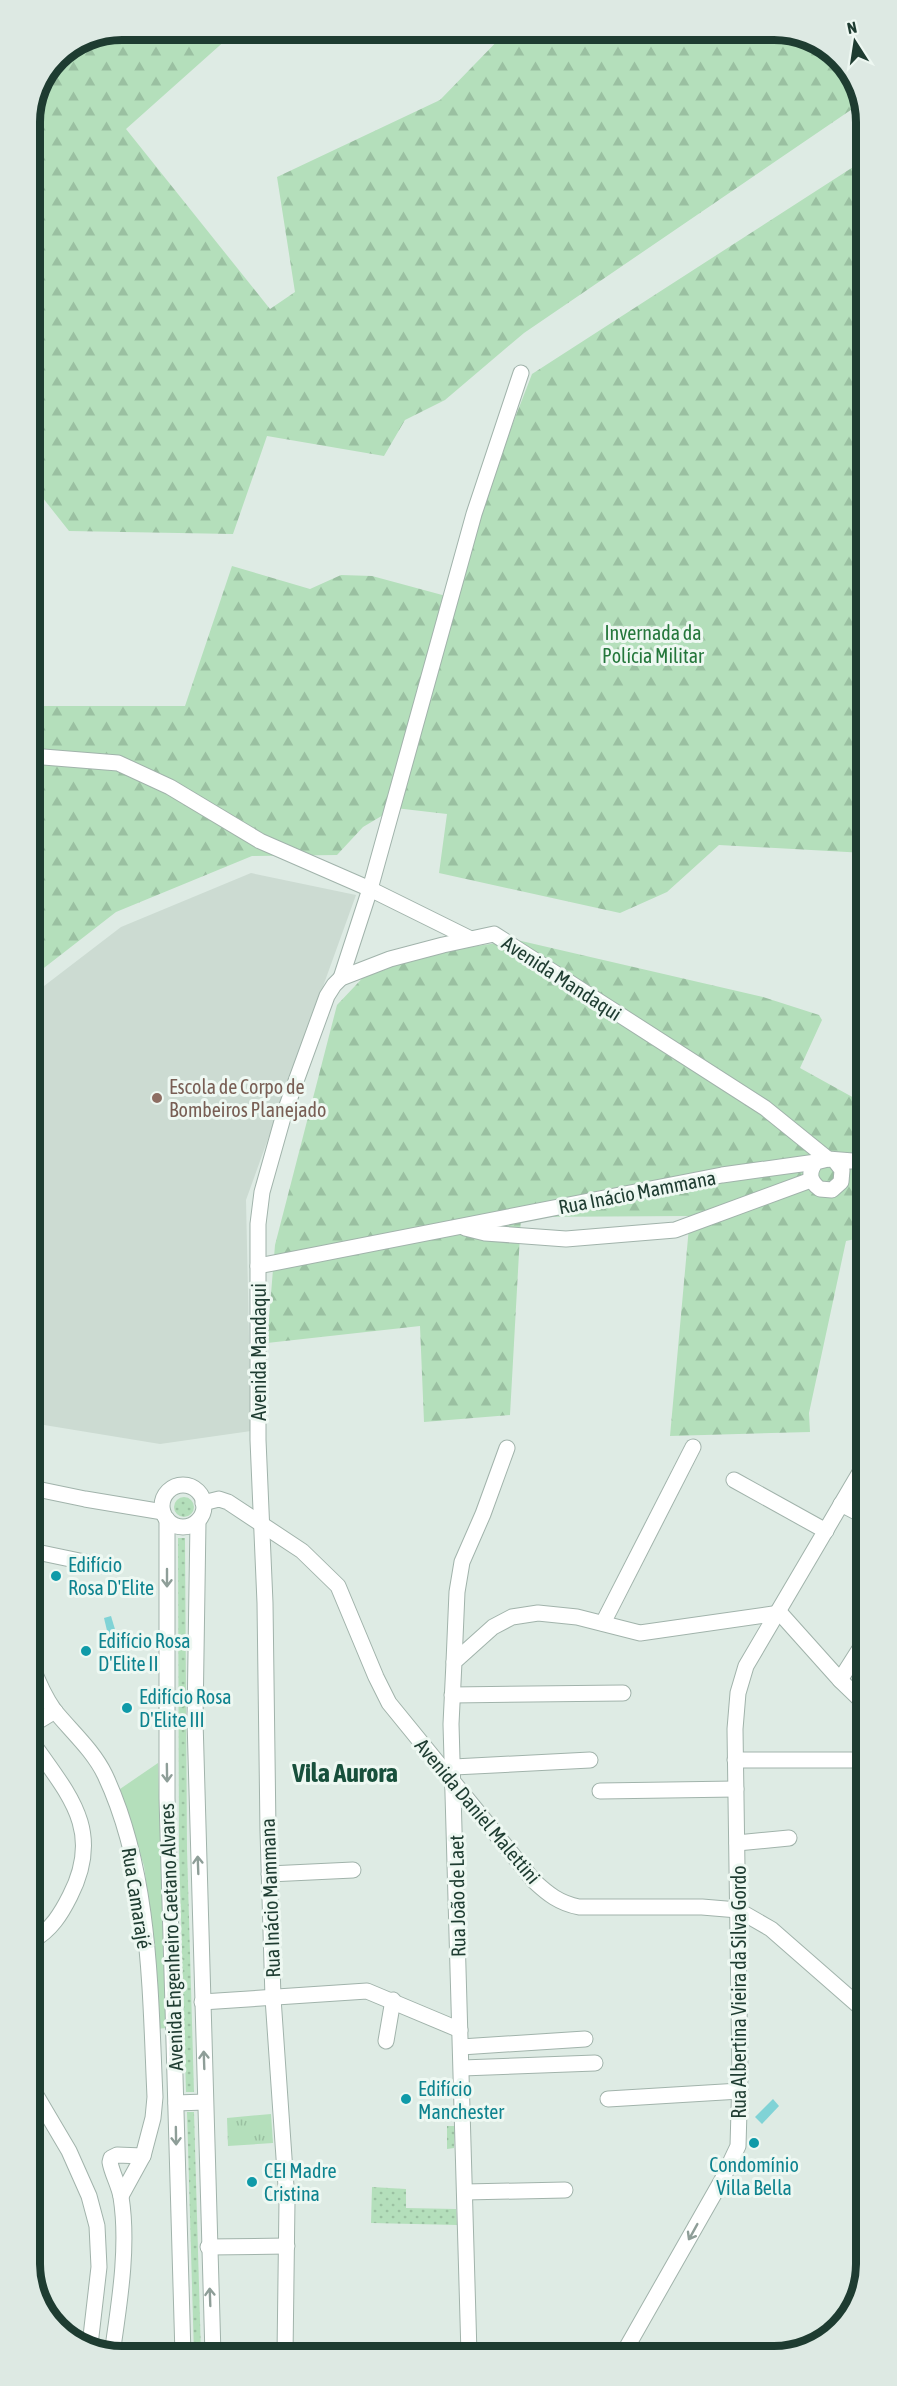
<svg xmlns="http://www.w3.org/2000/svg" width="897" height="2386" viewBox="0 0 897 2386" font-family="'Asap Condensed',sans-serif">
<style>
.built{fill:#ccdbd2}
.grass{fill:url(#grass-tufts)}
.forest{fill:url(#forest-firs)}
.park{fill:#b4dfbb}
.garden{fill:url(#garden-dots)}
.water{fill:#80d3d6}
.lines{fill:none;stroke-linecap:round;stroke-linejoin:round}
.minor-casing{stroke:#a1b3ab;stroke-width:17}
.minor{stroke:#fff;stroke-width:15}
.oneway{stroke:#8e9e98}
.education-dot{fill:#8d6e63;stroke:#eef8f2;stroke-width:2}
.culture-dot{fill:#0f9aa8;stroke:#eef8f2;stroke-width:2}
.labels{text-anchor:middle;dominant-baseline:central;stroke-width:6;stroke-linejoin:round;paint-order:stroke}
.park-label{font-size:20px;fill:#24773b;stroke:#eef8f2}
.street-label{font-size:20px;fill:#1e3c31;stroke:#eef8f2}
.education-label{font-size:20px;fill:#785e54;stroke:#eef8f2;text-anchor:start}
.culture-label{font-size:20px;fill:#0d838f;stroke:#eef8f2;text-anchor:start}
.district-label{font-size:26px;font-weight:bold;fill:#18503c;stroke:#eef8f2}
.rim{fill:none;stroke:#1e3c31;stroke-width:8}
</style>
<defs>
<pattern id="grass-tufts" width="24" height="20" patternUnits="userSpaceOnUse" patternTransform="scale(1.5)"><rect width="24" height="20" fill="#b4dfbb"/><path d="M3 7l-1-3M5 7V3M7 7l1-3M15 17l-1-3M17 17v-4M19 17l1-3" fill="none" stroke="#9ac0a1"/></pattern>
<pattern id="forest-firs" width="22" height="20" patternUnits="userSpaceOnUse" patternTransform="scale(1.5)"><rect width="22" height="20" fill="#b4dfbb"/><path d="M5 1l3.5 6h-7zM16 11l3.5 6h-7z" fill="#9ac0a1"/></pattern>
<pattern id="garden-dots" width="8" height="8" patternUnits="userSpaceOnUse" patternTransform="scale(1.5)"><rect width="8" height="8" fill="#b4dfbb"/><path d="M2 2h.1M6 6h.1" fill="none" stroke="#9ac0a1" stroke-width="1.8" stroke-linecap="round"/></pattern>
</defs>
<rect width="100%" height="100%" fill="#deebe4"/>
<path class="built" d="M251,873L356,895L246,1200L251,1431L160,1444L32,1423L31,996L121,927Z"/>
<path class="grass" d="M271,2114L273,2143L228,2146L227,2118Z"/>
<g class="forest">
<path d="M122,30H237L126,129L270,309L295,292L277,177L440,100L508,30H781L835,53L864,101L524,333L445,400L405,420L384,456L267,436L233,534L69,531L31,483L30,116L57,57Z"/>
<path d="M864,160L865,853L719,845L667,892L620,913L439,873L447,814L395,808L363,827L337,855L252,856L116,912L31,978V706H185L232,566L310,589L341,575L372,576L446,596L532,374Z"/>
<path d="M517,940L763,997L819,1015L822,1020L800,1068L865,1104V1237L846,1241L809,1413L810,1432L670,1436L690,1216L521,1217L510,1415L424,1422L420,1326L267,1343L275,1245L337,1005L373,967L464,948Z"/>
</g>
<path class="park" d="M158,1763L166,2028L157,2029L146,1949L148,1895L144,1866L120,1789Z"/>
<g class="garden">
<circle cx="184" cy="1507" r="10"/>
<path d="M178,1538H185L187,1849L194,2092H186L179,1849Z"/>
<path d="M187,2112H194L201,2355H194Z"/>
<path d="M447,2126H455L454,2148L447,2149Z"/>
<path d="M372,2187L406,2189V2208L456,2209L457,2225L371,2223Z"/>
</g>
<g class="water">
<path d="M861,1336H866V1379L856,1378Z"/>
<path d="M111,1616L117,1636L109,1639L104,1618Z"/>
<path d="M773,2099L779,2106L762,2124L755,2117Z"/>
</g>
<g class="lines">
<g class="minor-casing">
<g id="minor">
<path d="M31,756L118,763L170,787L260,841L370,889L469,938"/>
<path d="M341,978L370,889L474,514L521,373"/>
<path d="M835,1161L842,1170L841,1182L832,1190L820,1189C809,1181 808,1172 816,1162L828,1159L865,1162"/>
<path d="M465,1228L485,1233L566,1239L675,1230L811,1180"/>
<path d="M258,1266L722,1175L816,1162"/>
<path d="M734,1480L826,1531"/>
<circle cx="183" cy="1506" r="21"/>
<path d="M32,1488L85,1499L163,1512"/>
<path d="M203,1503L219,1499L228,1502L302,1551L338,1586L376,1677L389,1703L534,1881C548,1894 559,1903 579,1907H702L738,1910L771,1929L867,2013"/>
<path d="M841,1504L866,1517"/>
<path d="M167,1519V1798L183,2355"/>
<path d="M198,1521L195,1720L213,2355"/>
<path d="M32,1551L94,1564"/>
<path d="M780,1613L840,1680L866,1705"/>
<path d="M603,1623L693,1447"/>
<path d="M454,1662L457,1592L462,1562L483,1514L507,1448"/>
<path d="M32,1666C38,1682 44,1696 54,1710C71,1731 93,1750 105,1775C151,1873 150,1991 155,2097L153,2118L143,2156L121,2196"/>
<path d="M840,1680L866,1639"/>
<path d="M452,1695L623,1693"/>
<path d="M32,1725L55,1711"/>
<path d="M32,1742C68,1794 104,1830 70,1896C61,1914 51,1930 33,1940"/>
<path d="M735,1760H866"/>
<path d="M454,1767L590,1760"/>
<path d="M600,1791L736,1789"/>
<path d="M737,1843L789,1838"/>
<path d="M269,1874L353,1870"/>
<path d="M202,2002L367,1991L460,2030"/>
<path d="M386,2041L393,2000"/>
<path d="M461,2047L585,2039"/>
<path d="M462,2068L595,2063"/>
<path d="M33,2090L69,2151L89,2196L97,2226L99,2267L90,2345"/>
<path d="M608,2099L740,2091"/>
<path d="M176,2103L205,2102"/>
<path d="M465,2192L565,2190"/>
<path d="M208,2247L287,2246"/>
<path d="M793,2353L813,2344"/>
<path d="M112,2354C119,2305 129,2247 121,2197C119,2185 112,2174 110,2162L111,2158L117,2155L143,2156"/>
<path d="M469,2354L451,1724L454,1662L493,1627L512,1617L538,1613L577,1617L640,1633L780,1613"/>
<path d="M623,2354L722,2180L738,2146L740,2075L735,1729L738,1693L746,1666L866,1462"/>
<path d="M285,2355L287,2201L273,1998L268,1831L265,1603L258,1440V1224L262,1192L284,1114L327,996L334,985L341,978L390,959L443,945L494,934L765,1108L828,1159"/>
</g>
</g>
<use href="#minor" class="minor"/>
</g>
<defs><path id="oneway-shaft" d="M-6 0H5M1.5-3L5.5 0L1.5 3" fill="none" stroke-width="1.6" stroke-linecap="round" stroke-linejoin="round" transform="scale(1.5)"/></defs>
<g class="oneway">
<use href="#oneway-shaft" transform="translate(167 1578) rotate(90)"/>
<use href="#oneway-shaft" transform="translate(167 1773) rotate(89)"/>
<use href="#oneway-shaft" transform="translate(198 1865) rotate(-92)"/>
<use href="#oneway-shaft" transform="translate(204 2060) rotate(-92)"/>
<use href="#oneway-shaft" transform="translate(176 2136) rotate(89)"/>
<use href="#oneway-shaft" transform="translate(693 2232) rotate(119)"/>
<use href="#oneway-shaft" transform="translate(210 2297) rotate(-92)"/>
</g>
<circle class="education-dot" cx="157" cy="1098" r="6"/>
<g class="culture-dot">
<circle cx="56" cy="1576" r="6"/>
<circle cx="86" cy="1651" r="6"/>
<circle cx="127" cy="1708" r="6"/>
<circle cx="406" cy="2099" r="6"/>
<circle cx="754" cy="2143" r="6"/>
<circle cx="252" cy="2182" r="6"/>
</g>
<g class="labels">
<g class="park-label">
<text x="653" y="632">Invernada da<tspan x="653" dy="23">Polícia Militar</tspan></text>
</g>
<g class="street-label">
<text transform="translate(562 978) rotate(33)">Avenida Mandaqui</text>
<text transform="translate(637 1192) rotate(-11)">Rua Inácio Mammana</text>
<text transform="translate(258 1352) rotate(-90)">Avenida Mandaqui</text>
<text transform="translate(478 1811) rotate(50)">Avenida Daniel Malettini</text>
<text transform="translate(457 1896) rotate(-91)">Rua João de Laet</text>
<text transform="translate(137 1898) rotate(81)">Rua Camarajé</text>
<text transform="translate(270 1898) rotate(-92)">Rua Inácio Mammana</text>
<text transform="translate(171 1937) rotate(-92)">Avenida Engenheiro Caetano Alvares</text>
<text transform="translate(738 1992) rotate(-90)">Rua Albertina Vieira da Silva Gordo</text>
</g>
<g class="education-label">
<text x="169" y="1086">Escola de Corpo de<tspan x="169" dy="23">Bombeiros Planejado</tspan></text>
</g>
<g class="culture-label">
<text x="68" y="1564">Edifício<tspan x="68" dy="23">Rosa D'Elite</tspan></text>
<text x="98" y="1640">Edifício Rosa<tspan x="98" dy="23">D'Elite II</tspan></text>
<text x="139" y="1696">Edifício Rosa<tspan x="139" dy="23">D'Elite III</tspan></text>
<text x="418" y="2088">Edifício<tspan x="418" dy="23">Manchester</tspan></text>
<text x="754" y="2164" text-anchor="middle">Condomínio<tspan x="754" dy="23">Villa Bella</tspan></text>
<text x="264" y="2170">CEI Madre<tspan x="264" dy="23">Cristina</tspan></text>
</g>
<g class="district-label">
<text x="345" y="1773">Vila Aurora</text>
</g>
</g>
<path d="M0 0H897V2386H0ZM122 40H774A82 82 0 0 1 856 122V2264A82 82 0 0 1 774 2346H122A82 82 0 0 1 40 2264V122A82 82 0 0 1 122 40Z" fill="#dde9e3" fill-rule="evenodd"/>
<path class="rim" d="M122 40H774A82 82 0 0 1 856 122V2264A82 82 0 0 1 774 2346H122A82 82 0 0 1 40 2264V122A82 82 0 0 1 122 40Z"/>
<g transform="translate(855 42) rotate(348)" stroke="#eef8f2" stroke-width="4.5" paint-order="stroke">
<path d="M0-4.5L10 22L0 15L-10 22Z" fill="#1e3c31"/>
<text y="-9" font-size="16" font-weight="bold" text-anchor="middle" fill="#1e3c31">N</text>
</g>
</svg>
